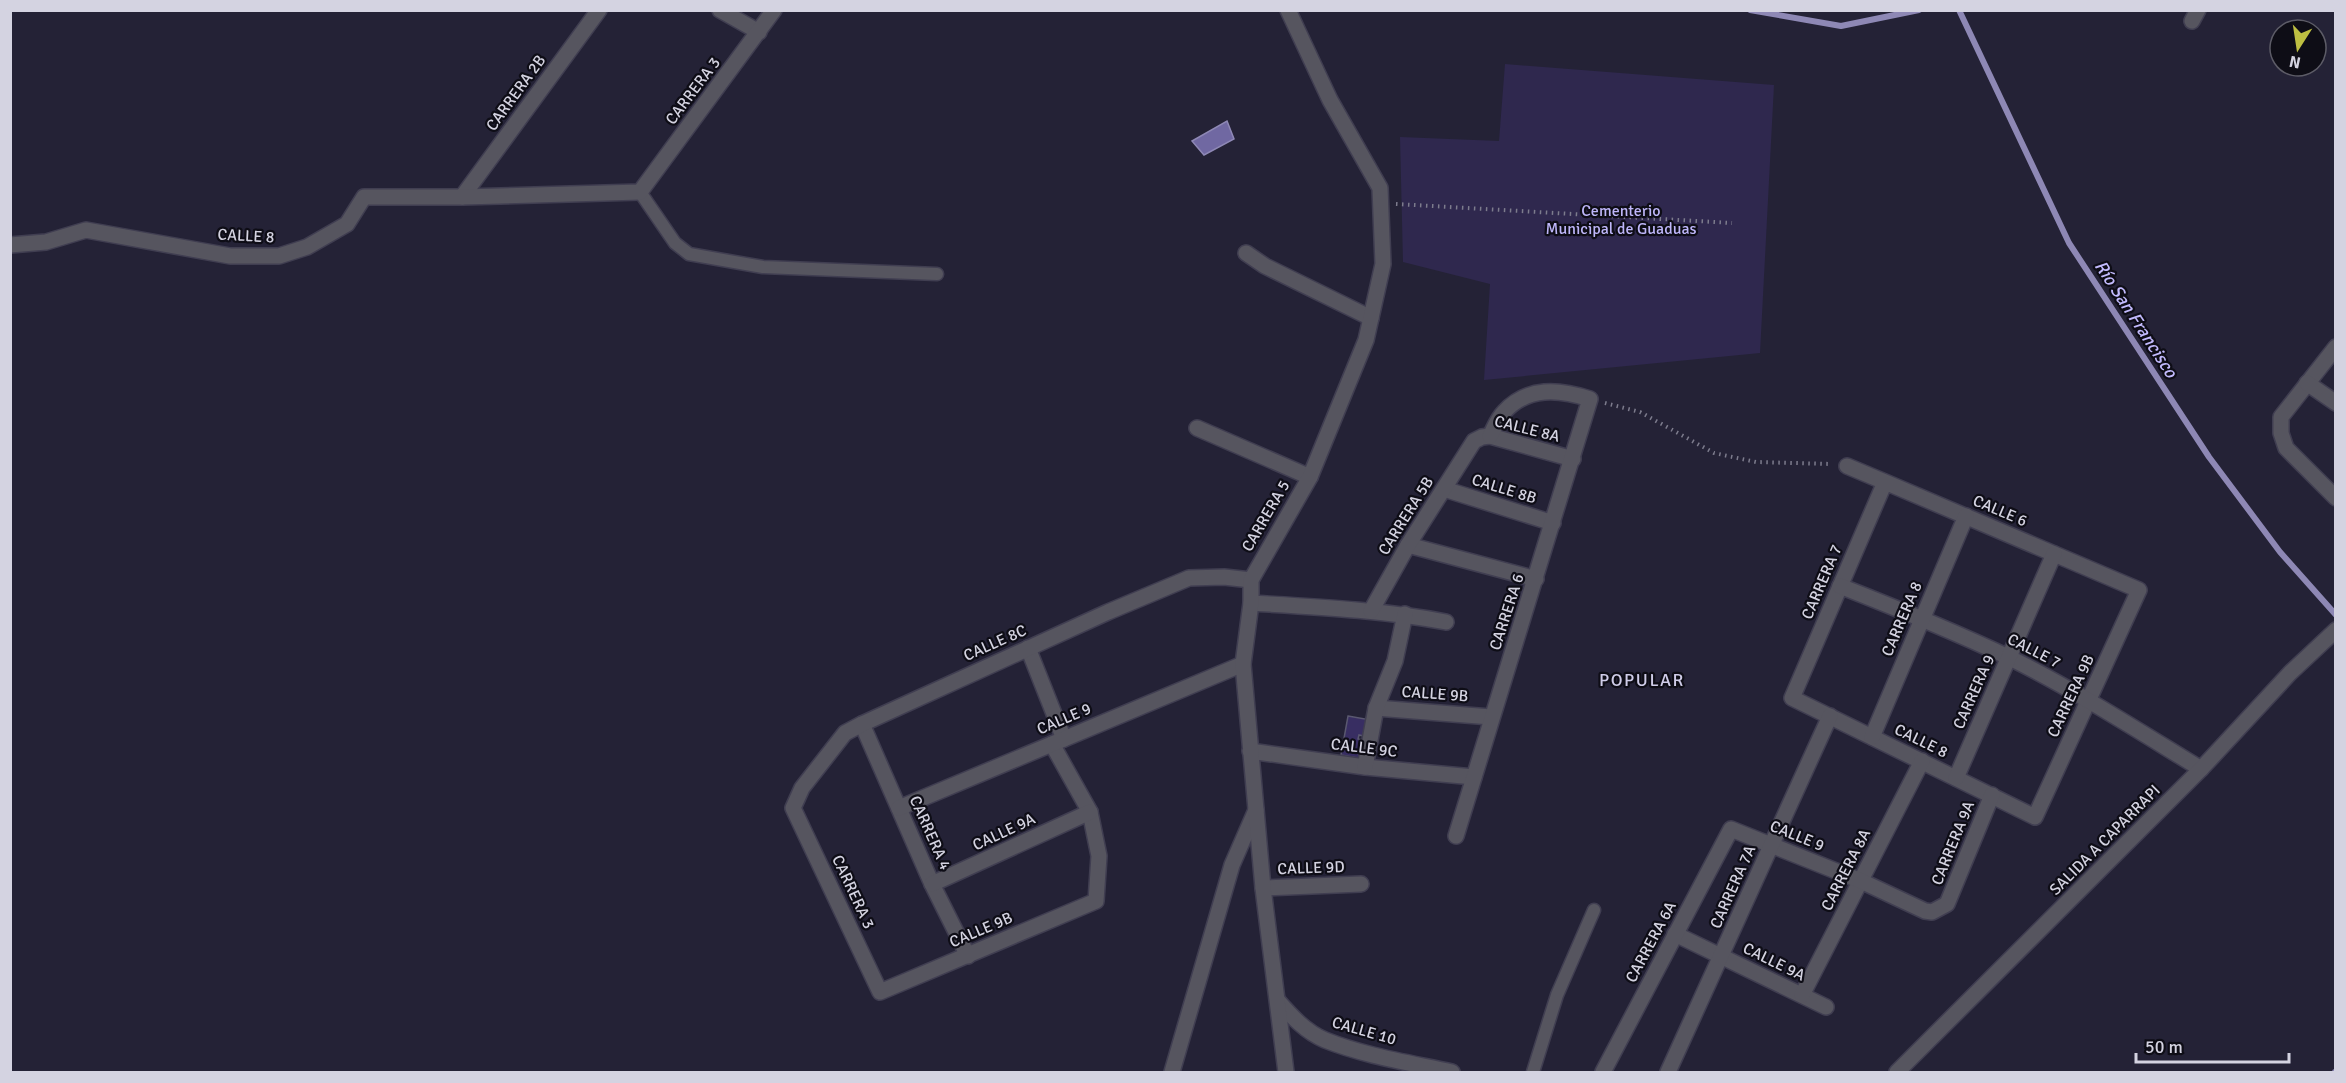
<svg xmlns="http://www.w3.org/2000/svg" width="2346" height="1083" viewBox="0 0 2346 1083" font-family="Signika,sans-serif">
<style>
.green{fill:#2f284e}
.water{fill:#7068a2;stroke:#8e88b5;stroke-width:1.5}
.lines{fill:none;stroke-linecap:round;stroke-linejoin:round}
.stream{stroke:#8e88b5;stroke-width:6}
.building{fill:#382e62;stroke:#5a5870;stroke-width:1.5}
.service-casing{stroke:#403e51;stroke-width:15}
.minor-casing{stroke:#403e51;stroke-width:18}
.path{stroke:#7d7c8d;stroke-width:4;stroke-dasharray:1.5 4.5;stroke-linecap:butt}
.service{stroke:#56555f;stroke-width:12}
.minor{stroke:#56555f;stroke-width:15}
.labels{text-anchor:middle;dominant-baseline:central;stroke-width:4.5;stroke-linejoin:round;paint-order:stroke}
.street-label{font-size:16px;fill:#d4d3e1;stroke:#0e0d16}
.park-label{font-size:16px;fill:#beb6f9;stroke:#0e0d16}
.water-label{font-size:18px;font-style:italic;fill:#c2bafd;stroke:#0e0d16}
.neighbourhood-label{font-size:18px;letter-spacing:1.5px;fill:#cfcce8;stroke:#0e0d16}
</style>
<rect width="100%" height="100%" fill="#242236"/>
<path class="green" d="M1505,64L1774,85L1760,353L1484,380L1490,284L1403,262L1400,137L1499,141Z"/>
<path class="water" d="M1227,121L1234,139L1204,155L1192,141Z"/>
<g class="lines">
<g class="stream">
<path d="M1750,10L1841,26L1919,10"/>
<path d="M1959,10L2069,243L2209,457L2280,552L2336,615"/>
<path d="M2335,1072H2336"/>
</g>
</g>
<path class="building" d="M1348,716L1371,720L1368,737L1359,735L1358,739L1367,741L1363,759L1341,755Z"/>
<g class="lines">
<g class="service-casing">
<g id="service">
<path d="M640,192L675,243L689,254L763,267L937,274"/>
<path d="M1533,1072L1557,995L1594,910"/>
</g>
</g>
<g class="minor-casing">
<g id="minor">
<path d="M720,10L759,32"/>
<path d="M2192,21L2198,10"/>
<path d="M462,197L599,10"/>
<path d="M10,245L46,242L86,230L230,256H279L307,247L347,224L364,197H462L640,192L774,10"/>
<path d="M1246,253L1265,266L1371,318"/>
<path d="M2336,347L2281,417V433L2286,448L2336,498"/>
<path d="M2307,383L2336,403"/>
<path d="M1197,428L1310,477"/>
<path d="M1847,466L1885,482L2139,590L2035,817L1792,698L1885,482"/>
<path d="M1444,489L1553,523"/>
<path d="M1408,545L1536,579"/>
<path d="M1840,586C1896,608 1953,631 2008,657C2075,690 2137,730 2201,769"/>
<path d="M1251,603C1317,607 1382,610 1446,622"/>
<path d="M1371,611L1408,545L1474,441L1482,437L1490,436L1573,459"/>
<path d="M1028,648L1064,739"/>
<path d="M1376,708L1491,717"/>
<path d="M862,724L932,884L968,956"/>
<path d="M1872,737L1966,516"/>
<path d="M1052,744L1090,812L1099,856L1096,901L880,992L793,808L802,788L845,733L862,724L1108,612L1189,578L1224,577L1251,580"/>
<path d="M1250,751L1365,767L1474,777"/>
<path d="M1365,767L1376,708L1395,661L1405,614"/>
<path d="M1956,778L2054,554"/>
<path d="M899,808L1243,664"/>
<path d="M1456,836L1590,399C1559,389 1528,386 1504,412C1497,419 1494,429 1490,436"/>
<path d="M932,884L1090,812"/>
<path d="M1263,888L1361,884"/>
<path d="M1675,934L1826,1007"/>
<path d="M1802,995L1922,761"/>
<path d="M1278,1001C1291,1016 1306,1032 1325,1040C1365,1056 1411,1063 1452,1072"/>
<path d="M1172,1072L1232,865L1256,810"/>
<path d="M1286,1072L1263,888L1243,664L1251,603V580L1310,477L1366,340L1383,264L1380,188L1330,100L1288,10"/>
<path d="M1603,1072L1731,829L1861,881L1925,911L1932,912L1947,904L1992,795"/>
<path d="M1668,1072L1830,716"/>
<path d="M1897,1072L2201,769L2290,673L2336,630"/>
</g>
</g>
<g class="path">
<path d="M1396,204L1732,223"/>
<path d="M1605,403L1640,412L1714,453L1756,462L1831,464"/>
</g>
<use href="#service" class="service"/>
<use href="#minor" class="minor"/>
</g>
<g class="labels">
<g class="street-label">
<text transform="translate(693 91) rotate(-53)">CARRERA 3</text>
<text transform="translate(516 93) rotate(-54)">CARRERA 2B</text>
<text transform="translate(246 236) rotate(3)">CALLE 8</text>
<text transform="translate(1527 429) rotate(14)">CALLE 8A</text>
<text transform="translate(1504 489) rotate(17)">CALLE 8B</text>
<text transform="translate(2000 511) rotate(23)">CALLE 6</text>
<text transform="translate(1266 516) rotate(-60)">CARRERA 5</text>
<text transform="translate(1406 516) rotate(-58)">CARRERA 5B</text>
<text transform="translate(1822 582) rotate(-67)">CARRERA 7</text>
<text transform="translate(1507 612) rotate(-72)">CARRERA 6</text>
<text transform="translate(1902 619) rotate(-67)">CARRERA 8</text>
<text transform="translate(995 643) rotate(-24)">CALLE 8C</text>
<text transform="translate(2034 651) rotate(27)">CALLE 7</text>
<text transform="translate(1974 692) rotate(-66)">CARRERA 9</text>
<text transform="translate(1435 694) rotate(4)">CALLE 9B</text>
<text transform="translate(2071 696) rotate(-65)">CARRERA 9B</text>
<text transform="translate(1064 719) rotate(-23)">CALLE 9</text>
<text transform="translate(1921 741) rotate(26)">CALLE 8</text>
<text transform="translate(1364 748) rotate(7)">CALLE 9C</text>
<text transform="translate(1004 832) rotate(-25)">CALLE 9A</text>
<text transform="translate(930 833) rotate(66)">CARRERA 4</text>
<text transform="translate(1797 836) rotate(22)">CALLE 9</text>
<text transform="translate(2105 840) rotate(-45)">SALIDA A CAPARRAPI</text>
<text transform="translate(1953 843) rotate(-68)">CARRERA 9A</text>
<text transform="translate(1311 868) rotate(-2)">CALLE 9D</text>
<text transform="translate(1846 870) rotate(-63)">CARRERA 8A</text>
<text transform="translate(1733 887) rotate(-66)">CARRERA 7A</text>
<text transform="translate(853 892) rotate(65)">CARRERA 3</text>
<text transform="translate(981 930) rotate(-23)">CALLE 9B</text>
<text transform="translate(1651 942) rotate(-62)">CARRERA 6A</text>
<text transform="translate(1774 962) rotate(26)">CALLE 9A</text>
<text transform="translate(1364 1031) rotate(16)">CALLE 10</text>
</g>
<g class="park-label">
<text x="1621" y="211">Cementerio<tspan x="1621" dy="18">Municipal de Guaduas</tspan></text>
</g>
<g class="water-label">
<text transform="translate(2136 319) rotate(57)">Río San Francisco</text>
</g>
<g class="neighbourhood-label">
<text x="1642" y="680">POPULAR</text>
</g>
</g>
<rect width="2346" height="1083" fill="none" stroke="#d4d3e1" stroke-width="24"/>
<g transform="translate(2298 48) rotate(192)"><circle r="28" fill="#0e0d16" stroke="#5d5c67" stroke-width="1.5"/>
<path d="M0-4.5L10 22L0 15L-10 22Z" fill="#bebf42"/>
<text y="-9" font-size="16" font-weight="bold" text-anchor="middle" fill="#d4d3e1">N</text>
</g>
<path d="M2136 1053v9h153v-9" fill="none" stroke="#d4d3e1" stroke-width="3"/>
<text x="2145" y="1053" font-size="18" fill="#d4d3e1" stroke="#0e0d16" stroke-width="4.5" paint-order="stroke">50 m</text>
</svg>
